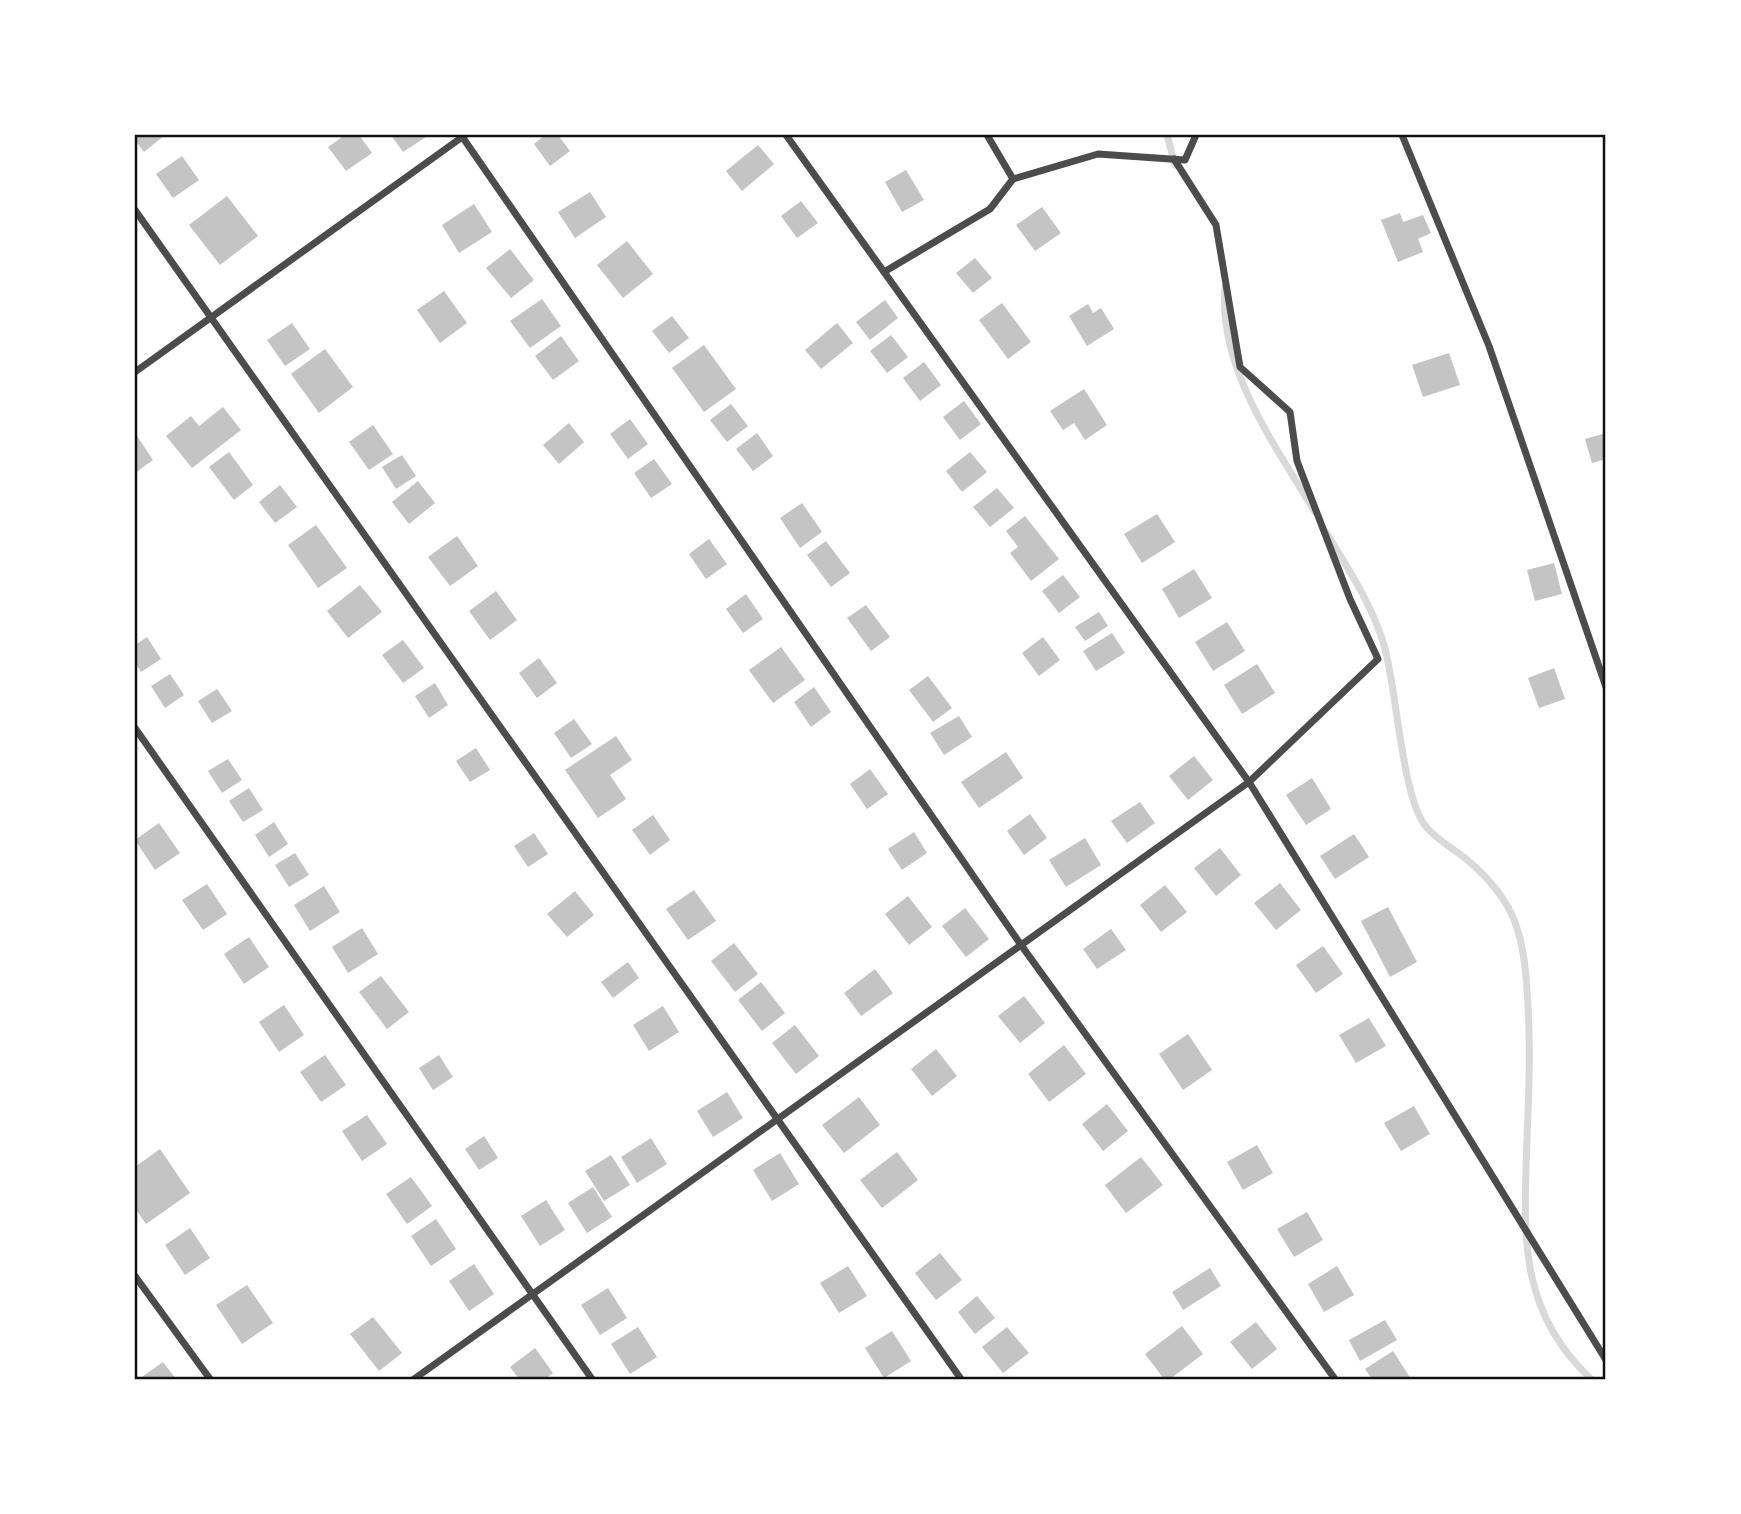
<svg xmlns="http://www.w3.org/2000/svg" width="1741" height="1514" viewBox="0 0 1741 1514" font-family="'Noto Sans',sans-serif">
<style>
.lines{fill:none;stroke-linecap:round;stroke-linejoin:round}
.stream{stroke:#d9d9d9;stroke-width:7}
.building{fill:#c4c4c4}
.minor{stroke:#4c4c4c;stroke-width:7}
.neatline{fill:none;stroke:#111;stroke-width:2.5}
</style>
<rect width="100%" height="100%" fill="#fff"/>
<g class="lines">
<g class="stream">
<path d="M1167,135L1175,165"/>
<path d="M1225,287C1218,368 1275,445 1315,512"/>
<path d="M1326,532C1348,569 1374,607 1385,649C1397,693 1402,793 1424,824C1433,837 1452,848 1465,858C1512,897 1524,930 1527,991C1531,1039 1529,1090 1527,1139C1524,1232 1517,1310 1591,1379"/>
</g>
</g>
<g class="building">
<path d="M135,135H165L144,152L135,140Z"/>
<path d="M345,135H359L372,153L346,171L328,147Z"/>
<path d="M391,135H429L403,152Z"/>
<path d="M545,135H558L570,151L550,166L534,144Z"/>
<path d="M758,145L774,164L742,191L726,171Z"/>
<path d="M182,156L199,180L173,198L156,174Z"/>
<path d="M906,170L924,200L902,212L885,182Z"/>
<path d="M590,192L606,217L575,238L558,212Z"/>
<path d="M227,196L258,236L220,265L189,225Z"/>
<path d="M801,201L818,223L797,238L781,216Z"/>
<path d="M474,204L492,232L459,253L442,225Z"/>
<path d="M1042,207L1061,233L1035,251L1016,225Z"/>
<path d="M1400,213L1403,222L1423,215L1431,233L1418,239L1423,252L1398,262L1381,220Z"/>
<path d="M627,241L653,274L623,298L597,265Z"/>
<path d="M510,249L534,280L511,298L486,268Z"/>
<path d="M975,258L992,278L973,293L956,273Z"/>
<path d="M444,291L467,323L440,343L417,310Z"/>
<path d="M542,299L561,326L530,348L510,321Z"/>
<path d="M885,300L898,318L870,340L856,322Z"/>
<path d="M1002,303L1031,342L1008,359L979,320Z"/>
<path d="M1088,304L1093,313L1101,308L1114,329L1087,346L1069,316Z"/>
<path d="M672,316L689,338L669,353L652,331Z"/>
<path d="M292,323L310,349L285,366L267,340Z"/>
<path d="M837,323L853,343L821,369L805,350Z"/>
<path d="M891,335L908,357L887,373L870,351Z"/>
<path d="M561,336L579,361L553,380L535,356Z"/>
<path d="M704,345L736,389L704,412L672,368Z"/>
<path d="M325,349L353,387L319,413L291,374Z"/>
<path d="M1449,353L1460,385L1423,397L1412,365Z"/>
<path d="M924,362L941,385L920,401L903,378Z"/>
<path d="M1084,389L1107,425L1085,440L1074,423L1063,430L1050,411Z"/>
<path d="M964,401L981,424L960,440L943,417Z"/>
<path d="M731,404L748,426L727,442L710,420Z"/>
<path d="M223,407L241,430L192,468L166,436L191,416L199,426Z"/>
<path d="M630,419L648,444L628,459L610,434Z"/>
<path d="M569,423L584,442L559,464L543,445Z"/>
<path d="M373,425L393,454L369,470L349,442Z"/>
<path d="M135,433L153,460L135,473Z"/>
<path d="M757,433L773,456L753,471L736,449Z"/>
<path d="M1606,433V459L1592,463L1585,439Z"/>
<path d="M229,452L253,485L234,500L209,467Z"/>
<path d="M970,452L987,472L962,492L946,471Z"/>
<path d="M402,455L416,476L396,489L382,467Z"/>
<path d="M654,459L672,484L651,498L634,473Z"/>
<path d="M418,481L435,503L409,524L392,502Z"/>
<path d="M280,485L297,507L275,523L259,502Z"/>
<path d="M997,488L1014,508L990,527L973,507Z"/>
<path d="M802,503L822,532L800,548L780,518Z"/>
<path d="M1157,514L1175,542L1142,563L1124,534Z"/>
<path d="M1025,516L1059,559L1031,581L1010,553L1018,547L1006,531Z"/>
<path d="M316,525L347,568L318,588L288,545Z"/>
<path d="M457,536L478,566L450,586L428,557Z"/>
<path d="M709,539L727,564L706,579L689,554Z"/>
<path d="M826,541L850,573L831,587L807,555Z"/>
<path d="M1554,563L1562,594L1535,601L1527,570Z"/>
<path d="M1194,569L1212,598L1179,618L1162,589Z"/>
<path d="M1063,575L1080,597L1059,613L1042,591Z"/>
<path d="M360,585L382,612L348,638L327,611Z"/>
<path d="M496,591L517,620L490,640L469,611Z"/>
<path d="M746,594L763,619L743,633L726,609Z"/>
<path d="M866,605L890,637L871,651L847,618Z"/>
<path d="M1099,612L1108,626L1085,641L1075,627Z"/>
<path d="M1227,622L1245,651L1213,671L1195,642Z"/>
<path d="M1112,633L1125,653L1096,671L1083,651Z"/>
<path d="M147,637L161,659L141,672L135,662V645Z"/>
<path d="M1043,637L1060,660L1039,676L1022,653Z"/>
<path d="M403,640L424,668L403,683L382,655Z"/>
<path d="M781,647L805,680L773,703L749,670Z"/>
<path d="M539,658L557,683L537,698L519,673Z"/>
<path d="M1257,664L1275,693L1242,714L1224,685Z"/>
<path d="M1554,668L1565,699L1539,708L1528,678Z"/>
<path d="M170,674L184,695L165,708L151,686Z"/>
<path d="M928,676L952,708L933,722L909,690Z"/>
<path d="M435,683L448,705L429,718L415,696Z"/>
<path d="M814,687L831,712L811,727L794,702Z"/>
<path d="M217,689L232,711L212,723L198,701Z"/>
<path d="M959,716L972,737L944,755L930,733Z"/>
<path d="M574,719L592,744L571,758L554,733Z"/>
<path d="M616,736L632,760L610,775L626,799L598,818L565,770Z"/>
<path d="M476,748L490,770L470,782L456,761Z"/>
<path d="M1006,752L1023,778L979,808L961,782Z"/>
<path d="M1194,756L1213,780L1188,800L1169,776Z"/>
<path d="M228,759L242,780L222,793L208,771Z"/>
<path d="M870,769L888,794L867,809L850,784Z"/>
<path d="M1312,778L1331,809L1306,825L1286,795Z"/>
<path d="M249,788L263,810L243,822L229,801Z"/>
<path d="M1140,802L1155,823L1127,843L1111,821Z"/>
<path d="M1030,814L1047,838L1024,855L1007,831Z"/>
<path d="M653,815L670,840L650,855L632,830Z"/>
<path d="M274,822L288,844L269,857L255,835Z"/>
<path d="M159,823L180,853L155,870L135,840Z"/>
<path d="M914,832L927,853L902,870L888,849Z"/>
<path d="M534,833L548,854L528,867L514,846Z"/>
<path d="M1354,834L1369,857L1335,879L1320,856Z"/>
<path d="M1085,838L1101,865L1066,887L1049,860Z"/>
<path d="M1220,848L1241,875L1216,896L1194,868Z"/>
<path d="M295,853L309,875L289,887L275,865Z"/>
<path d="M1280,883L1301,910L1276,930L1254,903Z"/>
<path d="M207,884L227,914L203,930L182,900Z"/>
<path d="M1165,885L1187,912L1161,932L1140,905Z"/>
<path d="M324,886L340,912L310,931L294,905Z"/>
<path d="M694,890L716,921L688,940L666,909Z"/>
<path d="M575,891L594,915L567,937L547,914Z"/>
<path d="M908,896L932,927L909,945L885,914Z"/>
<path d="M1388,907L1417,962L1390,977L1361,921Z"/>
<path d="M965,908L989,939L966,957L942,926Z"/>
<path d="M362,928L378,954L348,973L332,947Z"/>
<path d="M1111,929L1126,950L1097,969L1083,949Z"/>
<path d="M249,937L269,967L244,984L224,954Z"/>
<path d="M734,943L758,974L735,992L711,961Z"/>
<path d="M1323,946L1343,974L1316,993L1296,965Z"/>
<path d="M628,962L639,978L613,998L601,982Z"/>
<path d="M875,969L893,993L861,1016L844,993Z"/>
<path d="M381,976L409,1012L387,1029L359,992Z"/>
<path d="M761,982L785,1013L762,1031L738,1000Z"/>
<path d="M1024,996L1045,1023L1020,1043L998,1016Z"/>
<path d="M284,1005L304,1035L279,1052L259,1022Z"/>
<path d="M663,1006L679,1032L649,1051L633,1025Z"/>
<path d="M1369,1018L1386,1046L1356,1063L1339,1035Z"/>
<path d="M795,1025L819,1056L796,1074L772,1043Z"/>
<path d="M1188,1034L1212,1070L1183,1090L1159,1054Z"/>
<path d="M1064,1045L1086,1074L1049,1102L1028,1074Z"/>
<path d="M936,1049L957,1076L932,1096L911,1069Z"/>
<path d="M325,1055L346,1085L321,1102L300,1072Z"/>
<path d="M439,1055L453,1077L433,1090L419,1068Z"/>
<path d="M727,1092L743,1118L713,1137L697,1111Z"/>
<path d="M859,1097L880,1125L844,1153L822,1125Z"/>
<path d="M1107,1104L1128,1131L1103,1151L1082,1124Z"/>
<path d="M1414,1106L1430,1134L1401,1151L1384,1123Z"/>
<path d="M367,1115L387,1144L362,1161L342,1131Z"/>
<path d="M484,1136L498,1158L479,1170L465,1149Z"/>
<path d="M651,1138L667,1164L637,1183L621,1157Z"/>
<path d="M1257,1145L1273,1173L1243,1190L1227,1162Z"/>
<path d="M160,1149L190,1193L146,1224L135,1208V1167Z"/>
<path d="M897,1152L918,1180L882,1208L860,1180Z"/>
<path d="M780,1153L799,1184L772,1201L753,1170Z"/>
<path d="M611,1155L630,1185L604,1201L585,1171Z"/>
<path d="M1141,1157L1163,1185L1126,1213L1105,1185Z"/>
<path d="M411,1177L432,1206L407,1224L386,1194Z"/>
<path d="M593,1187L612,1217L587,1233L568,1203Z"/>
<path d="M546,1200L565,1230L540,1246L521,1216Z"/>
<path d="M1307,1212L1323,1240L1294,1257L1277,1229Z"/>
<path d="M436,1219L456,1249L431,1266L411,1236Z"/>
<path d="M190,1228L210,1258L185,1275L165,1245Z"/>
<path d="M940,1253L962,1280L936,1300L915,1273Z"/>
<path d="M474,1264L494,1294L469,1311L449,1281Z"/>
<path d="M848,1266L867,1296L839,1313L820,1283Z"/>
<path d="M1337,1266L1354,1295L1324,1312L1308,1284Z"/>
<path d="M1210,1268L1221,1286L1183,1310L1172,1292Z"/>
<path d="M247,1285L273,1323L242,1344L216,1305Z"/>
<path d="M608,1288L627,1318L600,1335L581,1305Z"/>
<path d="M977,1296L995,1318L975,1334L958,1312Z"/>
<path d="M373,1317L402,1353L379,1371L350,1334Z"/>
<path d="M1385,1320L1397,1340L1360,1361L1349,1340Z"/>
<path d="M1256,1322L1277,1349L1252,1369L1230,1342Z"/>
<path d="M1182,1326L1203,1354L1170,1379H1164L1145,1354Z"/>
<path d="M638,1327L657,1357L630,1374L611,1344Z"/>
<path d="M1007,1327L1029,1353L1003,1373L982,1347Z"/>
<path d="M892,1331L911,1361L884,1378L865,1348Z"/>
<path d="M535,1348L553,1373L545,1379H519L510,1367Z"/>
<path d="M1393,1351L1411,1379H1372L1365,1369Z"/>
<path d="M163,1362L176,1379H139Z"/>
</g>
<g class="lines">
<g class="minor">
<path d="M461,135L1021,945L1335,1379"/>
<path d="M786,135L1249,782L1606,1360"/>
<path d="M987,135L1013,179"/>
<path d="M1402,135L1489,346L1606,687"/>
<path d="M1013,179L1098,154L1185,160L1196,135"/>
<path d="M135,210L961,1379"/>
<path d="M884,272L990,209L1013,179"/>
<path d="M135,372L465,135"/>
<path d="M135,728L592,1379"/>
<path d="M135,1276L210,1379"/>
<path d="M414,1379L1249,782L1378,659L1350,599L1297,461L1290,412L1240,367L1216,225L1174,159"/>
</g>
</g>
<rect width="1741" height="1514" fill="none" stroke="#ffffff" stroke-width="273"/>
<rect x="136" y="136" width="1468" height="1242" class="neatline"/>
</svg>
